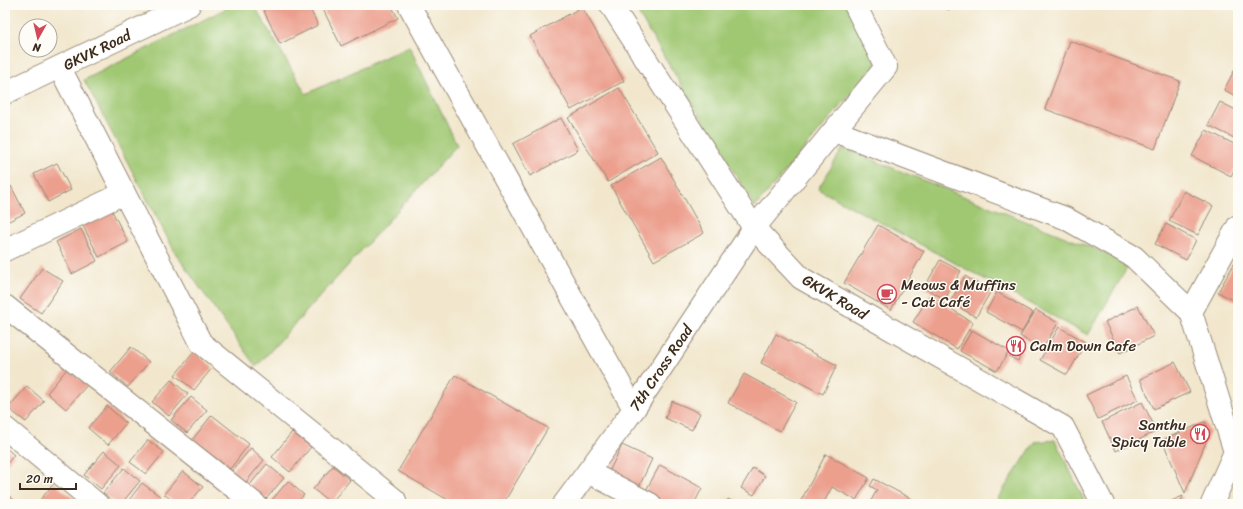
<svg xmlns="http://www.w3.org/2000/svg" width="1243" height="509" viewBox="0 0 1243 509" font-family="Sriracha,sans-serif">
<style>
.green{fill:#a0c873;stroke:#6e7948}
.building{fill:#ec9f8d}
.lines{fill:none;stroke-linecap:round;stroke-linejoin:round}
.minor-casing{stroke:#968876;stroke-width:24}
.tertiary-casing{stroke:#968876;stroke-width:24}
.secondary-casing{stroke:#968876;stroke-width:24}
.minor{stroke:#fff;stroke-width:22}
.tertiary{stroke:#fff;stroke-width:22}
.secondary{stroke:#fff;stroke-width:22}
.rail{stroke:#3b2a1e;stroke-width:3}
.labels{text-anchor:middle;dominant-baseline:central;stroke-width:3;stroke-linejoin:round;paint-order:stroke}
.street-label{font-size:15px;fill:#3b2a1e;stroke:#fdfcf7}
.poi-label{font-size:15px;fill:#3b2a1e;stroke:#fdfcf7;text-anchor:start}
</style>
<rect width="100%" height="100%" fill="#fdfcf7"/>
<filter id="ink" filterUnits="userSpaceOnUse"><feTurbulence type="fractalNoise" baseFrequency=".025" numOctaves="2"/><feDisplacementMap in="SourceGraphic" scale="8" xChannelSelector="R" yChannelSelector="G"/><feConvolveMatrix kernelMatrix="1 2 1 2 8 2 1 2 1" color-interpolation-filters="sRGB"/></filter>
<filter id="wash" filterUnits="userSpaceOnUse"><feTurbulence type="fractalNoise" baseFrequency=".012" numOctaves="4" result="noise"/><feDisplacementMap in="SourceGraphic" scale="16" xChannelSelector="R" yChannelSelector="G"/><feGaussianBlur stdDeviation="0.9" result="paint"/><feColorMatrix in="noise" values="0 0 0 0 0 0 0 0 0 0 0 0 0 0 0 0 0 1.4 0 .05"/><feComposite in="paint" operator="in"/></filter>
<g filter="url(#wash)">
<rect width="100%" height="100%" fill="#f2e7cd"/>
<g class="green">
<path d="M233,5H254L306,94L409,46L457,145L256,367L176,254L84,80Z"/>
<path d="M633,5H847L877,63L755,207Z"/>
<path d="M843,148L1130,263L1088,335L818,189Z"/>
<path d="M1055,440L1086,504H994L1035,442Z"/>
</g>
<g id="blocks">
<g class="building">
<path d="M261,5H308L318,25L280,44Z"/>
<path d="M321,5H391L398,18L341,46Z"/>
<path d="M945,5H959L948,10Z"/>
<path d="M582,7L624,81L571,110L530,36Z"/>
<path d="M1070,41L1180,81L1155,149L1045,109Z"/>
<path d="M1238,63V97L1224,90Z"/>
<path d="M619,88L658,152L608,182L568,118Z"/>
<path d="M1220,102L1238,111V140L1208,125Z"/>
<path d="M561,118L578,150L530,176L513,144Z"/>
<path d="M1206,130L1238,146V163L1231,176L1192,156Z"/>
<path d="M661,157L704,233L654,261L611,186Z"/>
<path d="M57,163L71,190L48,202L34,174Z"/>
<path d="M11,186L25,213L5,223V189Z"/>
<path d="M1184,191L1213,206L1198,235L1169,221Z"/>
<path d="M111,209L128,242L99,257L82,224Z"/>
<path d="M1166,224L1196,240L1186,260L1155,244Z"/>
<path d="M878,225L924,251L891,310L844,283Z"/>
<path d="M81,229L97,261L72,274L56,242Z"/>
<path d="M940,260L961,271L945,299L924,288Z"/>
<path d="M1234,264L1238,266V303L1218,292Z"/>
<path d="M42,268L63,281L41,313L20,299Z"/>
<path d="M965,276L991,291L976,317L950,302Z"/>
<path d="M997,292L1033,313L1022,332L986,312Z"/>
<path d="M930,295L973,323L957,349L913,322Z"/>
<path d="M1138,306L1154,336L1120,353L1105,322Z"/>
<path d="M1036,310L1058,323L1042,350L1020,336Z"/>
<path d="M1059,327L1086,342L1067,375L1040,360Z"/>
<path d="M972,330L1009,351L997,371L960,351Z"/>
<path d="M776,334L837,365L823,394L761,363Z"/>
<path d="M1018,342L1025,345L1018,361L1010,357Z"/>
<path d="M131,347L149,362L128,387L110,372Z"/>
<path d="M194,352L213,367L194,390L175,375Z"/>
<path d="M1175,362L1190,392L1154,409L1140,379Z"/>
<path d="M67,369L87,385L66,409L47,393Z"/>
<path d="M744,374L796,402L780,431L728,403Z"/>
<path d="M455,375L548,428L503,504H455L398,471Z"/>
<path d="M1126,376L1138,400L1098,419L1086,395Z"/>
<path d="M171,380L188,394L169,416L152,402Z"/>
<path d="M27,386L44,401L26,422L8,408Z"/>
<path d="M191,397L207,410L187,433L171,420Z"/>
<path d="M672,401L700,413L692,430L665,418Z"/>
<path d="M1142,402L1157,431L1116,451L1102,422Z"/>
<path d="M107,406L126,423L108,445L88,428Z"/>
<path d="M212,415L249,444L230,469L192,440Z"/>
<path d="M1205,422L1210,432L1185,493L1162,440Z"/>
<path d="M292,432L311,447L290,472L272,457Z"/>
<path d="M148,440L164,452L146,474L130,462Z"/>
<path d="M622,445L652,459L638,489L608,474Z"/>
<path d="M5,447L14,455L5,466Z"/>
<path d="M251,448L264,460L246,482L232,471Z"/>
<path d="M104,451L121,465L101,489L84,475Z"/>
<path d="M826,454L869,478L856,500L832,487L823,504H799Z"/>
<path d="M267,464L284,478L266,499L249,486Z"/>
<path d="M660,465L702,488L694,504H667L645,492Z"/>
<path d="M333,466L350,480L331,503L313,489Z"/>
<path d="M124,468L140,481L121,504H116L103,493Z"/>
<path d="M753,468L765,476L754,495L741,488Z"/>
<path d="M183,471L203,487L188,504H176L164,494Z"/>
<path d="M874,479L921,504H869L877,490L870,486Z"/>
<path d="M288,481L304,495L296,504H274L271,501Z"/>
<path d="M54,483L74,499L69,504H37Z"/>
<path d="M142,483L161,497L156,504H126Z"/>
<path d="M9,496L19,504H5V501Z"/>
<path d="M1183,496L1180,504H1164Z"/>
<path d="M728,499L738,504H726Z"/>
</g>
</g>
</g>
<g filter="url(#ink)">
<use href="#blocks" fill-opacity="0" stroke="#968876" stroke-width="1"/>
<g class="lines">
<g class="minor-casing">
<g id="minor">
<path d="M409,5L634,409"/>
<path d="M60,68L201,343L395,500L393,504"/>
<path d="M834,131L1065,218L1134,257L1191,312"/>
<path d="M1238,226L1191,312L1235,452L1238,458"/>
<path d="M5,250L124,193"/>
<path d="M5,306L255,504"/>
<path d="M5,428L97,504"/>
<path d="M588,472L650,504"/>
<path d="M564,504L634,409L754,228L886,67L855,5"/>
</g>
</g>
<g class="tertiary-casing">
<path id="tertiary" d="M1212,504L1238,445"/>
</g>
<g class="secondary-casing">
<g id="secondary">
<path d="M611,5L754,228L801,278L1063,427L1103,504"/>
<path d="M5,93L189,5"/>
</g>
</g>
<use href="#minor" class="minor"/>
<use href="#tertiary" class="tertiary"/>
<use href="#secondary" class="secondary"/>
<path class="rail" d="M5,8L11,5"/>
</g>
</g>
<defs>
<g id="cafe-ring" transform="scale(1)"><circle r="9.5" fill="#fdfcf7" stroke="#d1495b" stroke-width="1.5"/><path d="M-5.5-4.5H6V0H3Q3 3.5 0 3.5H-2.5Q-5.5 3.5-5.5 0ZM3-3.2v2h1.7v-2ZM-6 4.5H4V6H-6Z" fill="#d1495b"/></g>
<g id="restaurant-ring" transform="scale(1)"><circle r="9.5" fill="#fdfcf7" stroke="#d1495b" stroke-width="1.5"/><path d="M-5-6h1v4h1v-4h1v4h1v-4h1v5L-1.5 .5V6h-2V.5L-5-1ZM5-6V6H3V1.5H1.5Q1.5-4 5-6Z" fill="#d1495b"/></g>
</defs>
<g fill-rule="evenodd">
<use href="#cafe-ring" x="887" y="294"/>
<use href="#restaurant-ring" x="1016" y="346"/>
<use href="#restaurant-ring" x="1200" y="434"/>
</g>
<g class="labels">
<g class="street-label">
<text transform="translate(97 50) rotate(-26)">GKVK Road</text>
<text transform="translate(835 297) rotate(31)">GKVK Road</text>
<text transform="translate(661 368) rotate(-56)">7th Cross Road</text>
</g>
<g class="poi-label">
<text x="901" y="285">Meows &amp; Muffins<tspan x="901" dy="17">- Cat Café</tspan></text>
<text x="1030" y="346">Calm Down Cafe</text>
<text x="1186" y="425" text-anchor="end">Santhu<tspan x="1186" dy="17">Spicy Table</tspan></text>
</g>
</g>
<rect width="1243" height="509" fill="none" stroke="#fdfcf7" stroke-width="20"/>
<g transform="translate(38 38) rotate(188)"><circle r="19" fill="#fdfcf7" stroke="#afa8a0"/>
<path d="M0-3L7 15L0 10L-7 15Z" fill="#d1495b"/>
<text y="-6" font-size="11" font-weight="bold" text-anchor="middle" fill="#3b2a1e">N</text>
</g>
<path d="M20 483v6h56v-6" fill="none" stroke="#3b2a1e" stroke-width="2"/>
<text x="26" y="483" font-size="12" fill="#3b2a1e" stroke="#fdfcf7" stroke-width="3" paint-order="stroke">20 m</text>
</svg>
